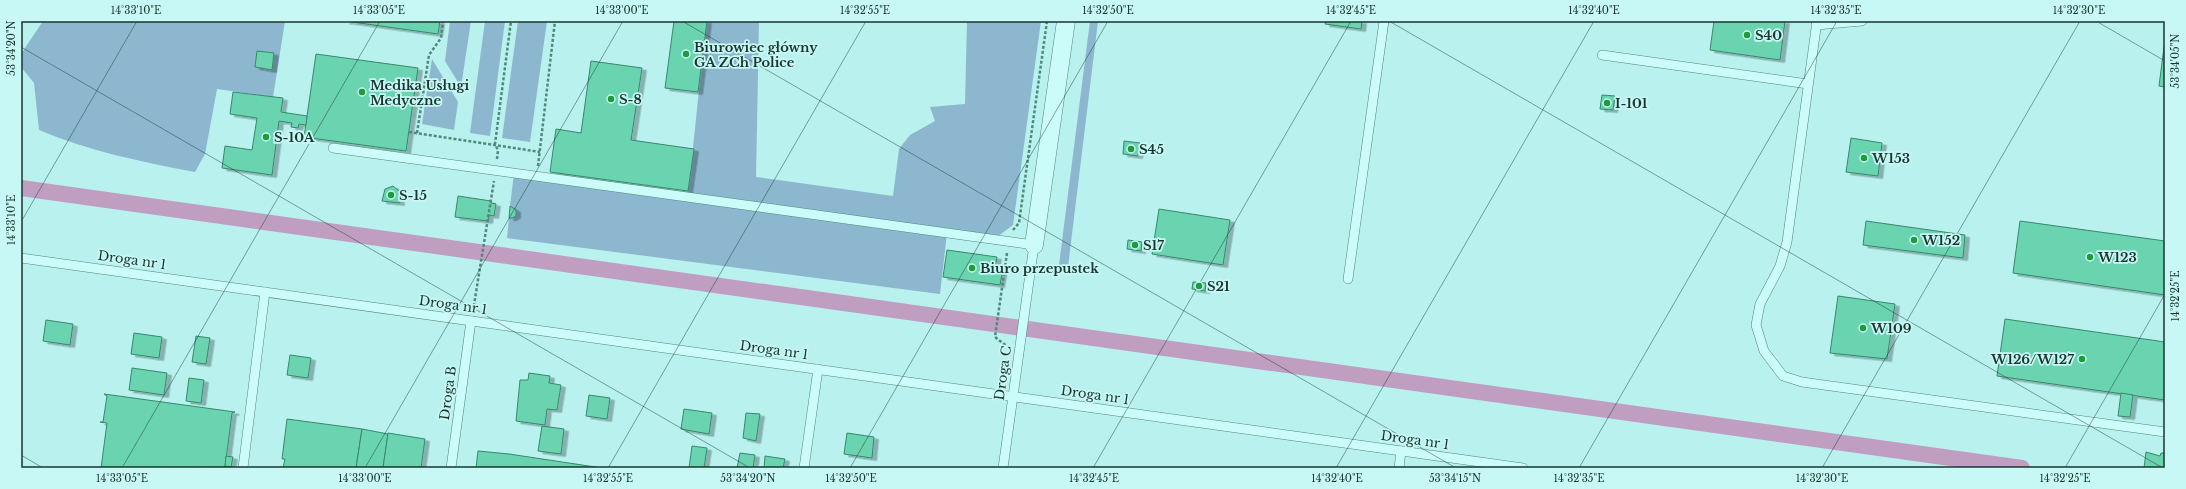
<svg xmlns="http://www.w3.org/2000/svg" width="2186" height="489" viewBox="0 0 2186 489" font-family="'Libre Baskerville',serif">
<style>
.green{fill:#8cb7cf}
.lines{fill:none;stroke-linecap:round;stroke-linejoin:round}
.canal{stroke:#bf9ec1;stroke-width:16}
.building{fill:#6bd3af;stroke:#36896b;filter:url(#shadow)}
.service-casing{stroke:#52887c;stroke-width:10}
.minor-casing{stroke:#52887c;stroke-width:19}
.path{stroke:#52887c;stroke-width:2.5;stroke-dasharray:3 2;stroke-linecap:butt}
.service{stroke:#ccfcf9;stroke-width:9}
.minor{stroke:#ccfcf9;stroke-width:18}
.ticks{fill:none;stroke:#19362e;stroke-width:1;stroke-opacity:0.45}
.poi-dot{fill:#1e9c3b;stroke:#c8f8f6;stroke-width:1.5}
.labels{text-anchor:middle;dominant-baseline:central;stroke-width:3.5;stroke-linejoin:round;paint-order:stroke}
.poi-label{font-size:13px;font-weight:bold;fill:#19362e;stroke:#c8f8f6;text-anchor:start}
.street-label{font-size:13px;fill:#19362e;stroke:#c8f8f6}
.neatline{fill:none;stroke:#19362e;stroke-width:1.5}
.ticks-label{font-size:10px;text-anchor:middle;fill:#19362e}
</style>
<defs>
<filter id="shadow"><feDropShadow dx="4.5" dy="2.5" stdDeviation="0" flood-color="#0004"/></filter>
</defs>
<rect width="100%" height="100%" fill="#b8f1ee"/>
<g class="green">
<path d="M43,21H285L273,97L217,89L205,154L195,172C142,162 89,151 39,130L34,83L21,67V54Z"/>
<path d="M450,21H471L461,87L445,61Z"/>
<path d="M485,21H505L490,136L470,133Z"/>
<path d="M518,21H547L530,142L502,138Z"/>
<path d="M707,21H759L756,177L893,196L899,149L910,135L935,121L930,107L965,104L967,21H1041L1013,225L993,240L947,233L940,294L507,238L509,218H512L516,216V210L510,206L514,173L687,197C695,138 699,80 707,21Z"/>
<path d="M1090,21H1098L1068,267L1059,265Z"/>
<path d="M432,59L458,102L454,130L422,124Z"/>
</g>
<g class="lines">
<path class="canal" d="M21,188L2022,468"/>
</g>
<g class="building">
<path d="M345,21H440L438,34Z"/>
<path d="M674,21H707L698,92L665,88Z"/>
<path d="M1326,21H1362L1361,29L1325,24Z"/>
<path d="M1714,21H1785L1780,60L1710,50Z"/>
<path d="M2164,47H2165V87L2159,86Z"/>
<path d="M257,51L274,53L272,70L255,67Z"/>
<path d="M316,54L418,68L406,151L304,137Z"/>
<path d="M591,61L642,68L631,140L694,149L688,191L550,172L556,129L581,133Z"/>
<path d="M233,92L283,98L281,112L307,116L306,125L299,124L298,128L291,127L292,123L279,121L272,175L222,168L225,146L252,150L257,118L230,114Z"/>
<path d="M1602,95L1615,96L1613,110L1600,109Z"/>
<path d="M1851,138L1882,143L1878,176L1846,172Z"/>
<path d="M1124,141L1140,143L1138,156L1123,154Z"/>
<path d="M393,186L399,191L400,203L382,201L385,189Z"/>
<path d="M458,196L491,201V203L496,204L494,216L489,215L488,221L455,217Z"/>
<path d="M510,206L516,210V216L512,218H509Z"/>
<path d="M1159,209L1230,220L1223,265L1152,254Z"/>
<path d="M1866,221L1965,235L1963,258L1863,245Z"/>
<path d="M2020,221L2165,241V295L2013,273Z"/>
<path d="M1128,240L1142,242L1141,251L1127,249Z"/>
<path d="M947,250L997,257L995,267L1003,268L1000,285L943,277Z"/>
<path d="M1193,282L1206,283L1205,291L1192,289Z"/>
<path d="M1838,296L1895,304L1887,359L1830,353Z"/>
<path d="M2005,319L2165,342V400L1997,376Z"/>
<path d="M46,320L73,324L70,345L43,341Z"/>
<path d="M134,333L162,337L159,358L131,354Z"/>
<path d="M196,336L210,338L206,364L192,362Z"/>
<path d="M290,355L311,358L308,378L287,375Z"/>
<path d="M132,368L167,373L164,395L129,390Z"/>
<path d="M529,373L550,376L549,383L561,385L557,410L547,409L545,425L516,421L520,380H528Z"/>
<path d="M189,378L204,380L201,403L186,401Z"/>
<path d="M2121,393L2133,395L2130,417L2118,416Z"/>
<path d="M104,394L235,412L232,413L225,467L101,468L107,423L100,422H103L107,396Z"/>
<path d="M589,395L610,398L607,419L586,416Z"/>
<path d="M684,409L712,413L709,434L681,429Z"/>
<path d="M746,413L760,414L756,441L743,438Z"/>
<path d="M287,419L362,429L356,468H283L285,459H282Z"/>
<path d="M542,426L564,429L561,454L538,451Z"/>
<path d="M362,429L388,434L383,468H356Z"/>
<path d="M388,433L425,439L421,468H383Z"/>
<path d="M847,433L874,437L872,458L844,454Z"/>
<path d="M692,446L707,448L704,468H689Z"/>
<path d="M478,451L509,454L602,468H476Z"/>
<path d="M2146,452L2160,456L2161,453H2165V468H2144Z"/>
<path d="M740,453L755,455L753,468H737Z"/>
<path d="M226,456L233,457L231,467L225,466Z"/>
<path d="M765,456L785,459L783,468H764Z"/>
</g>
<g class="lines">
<g class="service-casing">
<g id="service">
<path d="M1817,21L1787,242L1780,266L1760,304L1756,325L1764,351L1783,376L1802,382L2165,432"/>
<path d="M1816,25L1862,21"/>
<path d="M1602,55L1808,84"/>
<path d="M333,148L1034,245L1003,468"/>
<path d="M21,258L1523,468"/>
<path d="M1348,279L1384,21"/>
<path d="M243,468L265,292"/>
<path d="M451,468L471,321"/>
<path d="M804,468L818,369"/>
<path d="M1399,468L1401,451"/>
</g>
</g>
<g class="minor-casing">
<path id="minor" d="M1034,245L1066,21"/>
</g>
<g class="path">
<path d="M409,132L540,152"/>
<path d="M417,133L429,55L441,38L443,21"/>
<path d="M497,159L498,150L495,144L511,21"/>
<path d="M538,166L555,21"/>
<path d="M1013,230L1019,223L1047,21"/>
<path d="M1007,253L995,337L1008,347"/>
<path d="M473,311L494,181"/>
</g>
<use href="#service" class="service"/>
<use href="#minor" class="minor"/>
</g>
<path class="ticks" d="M682,21L1456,468M1389,21L2163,468M2096,21L2165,61M21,47L750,468M21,222L137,21M21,455L43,468M122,468L380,21M365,468L623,21M608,468L866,21M850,468L1108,21M1093,468L1351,21M1336,468L1594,21M1579,468L1837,21M1822,468L2080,21M2065,468L2165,294"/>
<g class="poi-dot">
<circle cx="1747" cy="35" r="4"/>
<circle cx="686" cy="54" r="4"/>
<circle cx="362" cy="92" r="4"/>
<circle cx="611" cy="99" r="4"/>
<circle cx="1607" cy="103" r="4"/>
<circle cx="266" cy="137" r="4"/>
<circle cx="1131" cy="149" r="4"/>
<circle cx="1864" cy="158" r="4"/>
<circle cx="391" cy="195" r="4"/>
<circle cx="1914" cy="240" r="4"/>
<circle cx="1135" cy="245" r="4"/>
<circle cx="2090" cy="257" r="4"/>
<circle cx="972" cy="268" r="4"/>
<circle cx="1199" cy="286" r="4"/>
<circle cx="1863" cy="328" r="4"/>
<circle cx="2082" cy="359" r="4"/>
</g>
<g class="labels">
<g class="poi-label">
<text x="1755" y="35">S40</text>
<text x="694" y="47">Biurowiec główny<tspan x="694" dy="15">GA ZCh Police</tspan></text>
<text x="370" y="85">Medika Usługi<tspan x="370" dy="15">Medyczne</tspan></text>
<text x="619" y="99">S-8</text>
<text x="1615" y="103">I-101</text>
<text x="274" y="137">S-10A</text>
<text x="1139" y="149">S45</text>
<text x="1872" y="158">W153</text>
<text x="399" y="195">S-15</text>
<text x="1922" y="240">W152</text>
<text x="1143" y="245">S17</text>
<text x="2098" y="257">W123</text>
<text x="980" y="268">Biuro przepustek</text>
<text x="1207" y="286">S21</text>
<text x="1871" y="328">W109</text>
<text x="2074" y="359" text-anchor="end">W126/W127</text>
</g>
<g class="street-label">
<text transform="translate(132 260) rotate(8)">Droga nr 1</text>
<text transform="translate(453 305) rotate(8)">Droga nr 1</text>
<text transform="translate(774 350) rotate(8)">Droga nr 1</text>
<text transform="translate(1003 373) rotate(-82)">Droga C</text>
<text transform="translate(448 393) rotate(-82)">Droga B</text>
<text transform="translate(1095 395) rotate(8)">Droga nr 1</text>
<text transform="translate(1415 440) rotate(8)">Droga nr 1</text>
</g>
</g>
<rect width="2186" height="489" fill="none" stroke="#c8f8f6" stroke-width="44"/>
<rect x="22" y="22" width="2142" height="445" class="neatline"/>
<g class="ticks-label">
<text x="136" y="14">14°33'10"E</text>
<text x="379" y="14">14°33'05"E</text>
<text x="622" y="14">14°33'00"E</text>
<text x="865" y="14">14°32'55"E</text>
<text x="1108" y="14">14°32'50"E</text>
<text x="1351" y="14">14°32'45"E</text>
<text x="1594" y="14">14°32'40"E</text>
<text x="1836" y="14">14°32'35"E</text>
<text x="2079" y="14">14°32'30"E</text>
<text transform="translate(11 48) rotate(-90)" y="4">53°34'20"N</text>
<text transform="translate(2175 61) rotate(-90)" y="4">53°34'05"N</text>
<text transform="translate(11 220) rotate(-90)" y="4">14°33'10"E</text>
<text transform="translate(2175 296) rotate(-90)" y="4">14°32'25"E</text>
<text x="122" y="482">14°33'05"E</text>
<text x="365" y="482">14°33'00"E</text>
<text x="608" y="482">14°32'55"E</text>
<text x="748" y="482">53°34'20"N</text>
<text x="851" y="482">14°32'50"E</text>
<text x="1094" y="482">14°32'45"E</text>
<text x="1337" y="482">14°32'40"E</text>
<text x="1455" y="482">53°34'15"N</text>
<text x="1579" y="482">14°32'35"E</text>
<text x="1822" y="482">14°32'30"E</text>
<text x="2065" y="482">14°32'25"E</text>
</g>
</svg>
